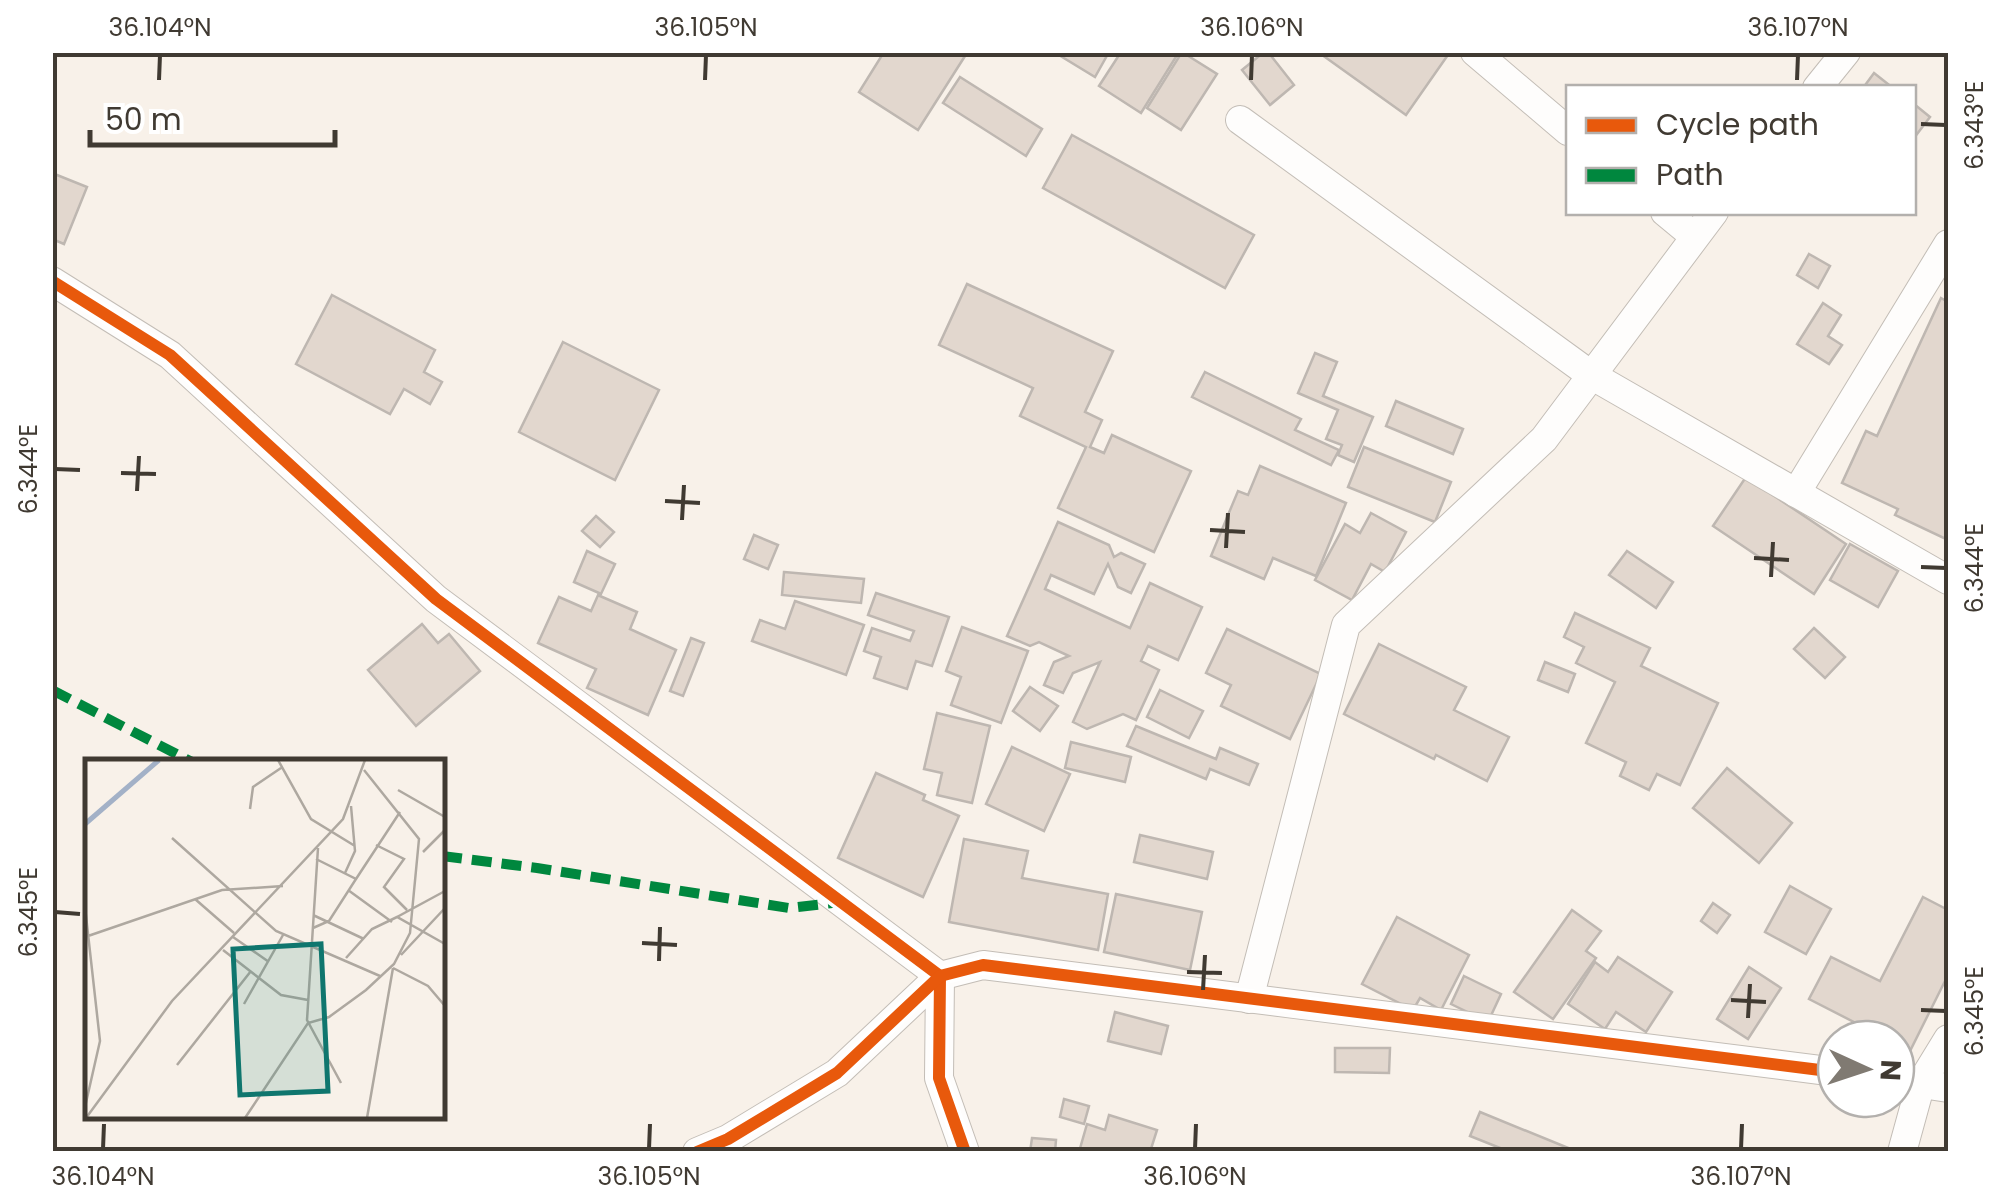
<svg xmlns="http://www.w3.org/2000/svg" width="2001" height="1204" viewBox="0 0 2001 1204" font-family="Poppins,sans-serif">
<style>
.building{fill:#e2d7ce;stroke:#beb7b1;stroke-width:2.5}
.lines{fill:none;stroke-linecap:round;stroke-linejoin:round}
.minor-casing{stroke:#c3bdb6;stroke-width:30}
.minor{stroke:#fefdfc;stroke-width:28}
.quiet{stroke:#00873e;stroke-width:10;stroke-dasharray:20 10;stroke-linecap:butt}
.cycleway-casing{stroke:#fff;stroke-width:19}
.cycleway{stroke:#e8590c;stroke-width:12}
.ticks{fill:none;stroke:#403a32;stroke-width:4}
.inset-river{fill:none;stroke:#a3b1c7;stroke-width:5}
.inset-road{fill:none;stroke:#aea8a0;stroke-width:2.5}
.view{fill:#0f766e;fill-opacity:0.15;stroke:#0f766e;stroke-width:5}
.inset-edge{fill:none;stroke:#403a32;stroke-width:5}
.neatline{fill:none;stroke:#403a32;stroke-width:4}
.ticks-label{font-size:25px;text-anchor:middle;fill:#403a32}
</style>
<rect width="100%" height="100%" fill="#f8f1e9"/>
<g class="building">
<path d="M884,52H959L965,56L918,130L859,92Z"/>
<path d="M1054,52H1109L1095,77Z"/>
<path d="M1121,52H1179L1141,113L1099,86Z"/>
<path d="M1182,52L1217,74L1181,130L1147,108Z"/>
<path d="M1264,52H1268L1294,85L1270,105L1242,70Z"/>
<path d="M1318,52H1450L1406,115Z"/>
<path d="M1874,73L1893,88H1863Z"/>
<path d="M960,77L1042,129L1026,156L943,103Z"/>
<path d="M1914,104L1930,117L1914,138Z"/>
<path d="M1072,135L1254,235L1225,288L1043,188Z"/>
<path d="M52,173L87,187L64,244L52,239Z"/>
<path d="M1809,254L1830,266L1818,288L1797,275Z"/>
<path d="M967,284L1113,351L1085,412L1102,420L1090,447L1104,453L1112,435L1191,471L1154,552L1058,508L1086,447L1020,416L1033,388L939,345Z"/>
<path d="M332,295L435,350L424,372L442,382L430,404L404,389L390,414L296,364Z"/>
<path d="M1941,298L1948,302V540L1895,515L1898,509L1842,483L1866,431L1877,436Z"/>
<path d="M1823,303L1841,315L1828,336L1842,345L1829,364L1797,344Z"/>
<path d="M563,342L659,390L615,480L519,432Z"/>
<path d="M1315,353L1337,362L1323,396L1373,417L1354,462L1338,455L1342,445L1326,439L1338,410L1298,393Z"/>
<path d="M1205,372L1301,419L1295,430L1339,450L1331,465L1192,397Z"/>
<path d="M1396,401L1463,429L1453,454L1386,426Z"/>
<path d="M1364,447L1451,482L1435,522L1348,487Z"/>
<path d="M1260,466L1346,503L1316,576L1273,558L1264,579L1211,556L1238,491L1248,495Z"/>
<path d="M1746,477L1846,544L1814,594L1713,526Z"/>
<path d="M1371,513L1406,532L1385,572L1371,564L1352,600L1315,580L1345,524L1360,533Z"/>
<path d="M596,516L614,532L600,547L582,531Z"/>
<path d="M1058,522L1109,545L1114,557L1121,553L1145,564L1131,593L1118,587L1108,564L1094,594L1051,575L1045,589L1130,628L1150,583L1202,607L1178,660L1148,646L1141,661L1159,670L1136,720L1123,714L1087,729L1073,722L1100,662L1073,673L1063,693L1044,685L1054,662L1069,656L1039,642L1030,646L1007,636Z"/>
<path d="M754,535L778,545L768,569L744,559Z"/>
<path d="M1850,544L1898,571L1878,607L1830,580Z"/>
<path d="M587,551L615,564L600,596L637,612L630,629L676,650L648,715L587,688L596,669L538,643L559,597L591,611L599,593L574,582Z"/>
<path d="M1627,551L1673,582L1656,608L1609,575Z"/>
<path d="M784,572L864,579L861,603L782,595Z"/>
<path d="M876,593L949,617L932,666L916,661L907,689L874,678L881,657L864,651L872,628L910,641L914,631L868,615Z"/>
<path d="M795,601L864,625L846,675L752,641L760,620L785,629Z"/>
<path d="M1575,613L1650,648L1641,666L1718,703L1680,785L1657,774L1649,790L1620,776L1626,762L1586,743L1615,682L1576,663L1584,647L1564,637Z"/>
<path d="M422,624L438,643L449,634L480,671L416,726L368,670Z"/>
<path d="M962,627L1028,651L1001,723L951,705L961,677L946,671Z"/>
<path d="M1814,628L1845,657L1825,678L1794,649Z"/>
<path d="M1227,629L1321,674L1290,739L1221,706L1231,685L1206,673Z"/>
<path d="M691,638L704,643L683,696L670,691Z"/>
<path d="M1379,644L1466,687L1454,710L1509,737L1487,781L1436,755L1434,759L1344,714Z"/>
<path d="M1545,662L1575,674L1568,692L1538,680Z"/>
<path d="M1030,687L1058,706L1040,731L1013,711Z"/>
<path d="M1160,690L1203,711L1189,738L1147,717Z"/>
<path d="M937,713L990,726L972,803L937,795L942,773L924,769Z"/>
<path d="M1136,726L1216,759L1220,748L1258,764L1249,785L1210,769L1206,779L1127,746Z"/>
<path d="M1071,742L1131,757L1125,782L1065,768Z"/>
<path d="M1012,747L1070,774L1044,831L986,804Z"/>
<path d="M1727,768L1792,823L1759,863L1693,808Z"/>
<path d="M876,773L925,795L923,800L959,816L923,897L838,858Z"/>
<path d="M1140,835L1213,852L1207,879L1134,862Z"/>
<path d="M964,839L1028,851L1022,878L1108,894L1098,950L949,922Z"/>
<path d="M1790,886L1831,909L1806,954L1765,932Z"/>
<path d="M1116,894L1202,912L1190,970L1104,952Z"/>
<path d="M1923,897L1948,910V975L1910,1051L1896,1044V1039H1887L1809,999L1831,957L1880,981Z"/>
<path d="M1713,903L1730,915L1717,933L1701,921Z"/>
<path d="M1572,910L1601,931L1586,951L1596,958L1553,1019L1514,992Z"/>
<path d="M1397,917L1469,955L1441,1010L1420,998L1413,1010L1362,984Z"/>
<path d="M1618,957L1672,992L1646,1032L1616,1012L1605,1029L1568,1004L1595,962L1608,972Z"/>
<path d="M1749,967L1781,988L1748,1039L1717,1019Z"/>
<path d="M1464,976L1501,994L1488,1022L1451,1004Z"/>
<path d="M1115,1012L1168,1026L1161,1054L1108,1041Z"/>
<path d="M1335,1048H1390L1389,1073L1335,1072Z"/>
<path d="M1064,1099L1089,1106L1084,1124L1060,1117Z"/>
<path d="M1480,1112L1578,1152H1510L1470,1136Z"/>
<path d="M1109,1115L1157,1130L1150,1152H1079L1087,1124L1105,1130Z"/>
<path d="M1032,1138L1056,1140L1055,1152H1030Z"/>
</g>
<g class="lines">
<g class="minor-casing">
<g id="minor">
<path d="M1475,52L1568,131"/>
<path d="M1817,88L1846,52"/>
<path d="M1240,120L1591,375L1948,580"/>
<path d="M1665,212L1694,236"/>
<path d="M52,281L170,355L436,599L940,976L939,1078L965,1152"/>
<path d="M1796,493L1948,244"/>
<path d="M1249,999L1346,625L1544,439L1714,212"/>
<path d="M1896,1080L1948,1088"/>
<path d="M697,1152L728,1139L837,1073L940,976L983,965L1836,1072"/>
<path d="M1902,1152L1921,1083L1948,1039"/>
</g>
</g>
<use href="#minor" class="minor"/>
<g class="quiet">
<path d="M52,690L192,762"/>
<path d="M442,856L537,868L789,908L841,902"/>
</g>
<g class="cycleway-casing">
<g id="cycleway">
<path d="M52,281L170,355L436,599L940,976L939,1078L965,1152"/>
<path d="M697,1152L728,1139L837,1073L940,976L983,965L1836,1072"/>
</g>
</g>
<use href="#cycleway" class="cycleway"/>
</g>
<path class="ticks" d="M159,80L160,55M705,80L706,55M1251,80L1252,55M1797,80L1798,55M1921,124L1946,125M55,469L80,470M121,473L156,474M137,491L139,456M665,501L700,503M682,520L684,485M1210,530L1245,532M1226,548L1228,513M1754,558L1789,560M1921,567L1946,568M1771,577L1773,542M55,912L80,914M642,943L677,945M659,961L660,927M1187,972L1222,973M1203,990L1205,955M1731,1000L1766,1002M1921,1010L1946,1011M1748,1018L1750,984M103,1149L104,1124M649,1149L650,1124M1195,1149L1196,1124M1741,1149L1742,1124"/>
<g transform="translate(85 759)">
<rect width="360" height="360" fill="#f8f1e9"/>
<path class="inset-river" d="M0,65L74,1"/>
<path class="inset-road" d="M193,1L226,60L270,87M313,31L360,58M165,50L168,28L196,9M87,79L191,172L295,217M291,86L319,100L299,128L322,151M233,89L222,261L256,324M338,93L360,71M260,114L270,92L266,47M271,120L315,53M263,131L307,163M110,140L149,174M0,148L15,282L0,348M228,156L279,180M312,158L360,132M228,169L244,162L271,120L231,100M3,177L137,131L198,127M148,178L184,203M138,191L196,236L223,241M316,196L360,149M261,199L287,170L312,158L360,185M308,209L343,227L360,247M159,245L198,176M92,306L166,212M1,359L87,242L258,60L280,1M160,359L223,264L244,258L281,231L309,205L325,174L334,80L279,11M282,359L308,209"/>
<path class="view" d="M236,185L243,332L155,336L148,190Z"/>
<rect width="360" height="360" class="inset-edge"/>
</g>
<rect width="2001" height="1204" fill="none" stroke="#ffffff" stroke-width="110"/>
<rect x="1566" y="85" width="350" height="130" fill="#ffffff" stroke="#b3b0ad" stroke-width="2.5"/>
<rect x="1586" y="118" width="50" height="15" fill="#e8590c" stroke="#b3b0ad" stroke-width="2.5"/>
<text x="1656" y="135" font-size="30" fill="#403a32">Cycle path</text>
<rect x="1586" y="168" width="50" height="15" fill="#00873e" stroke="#b3b0ad" stroke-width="2.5"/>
<text x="1656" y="185" font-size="30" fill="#403a32">Path</text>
<g transform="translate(1866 1069) rotate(93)"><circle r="48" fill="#ffffff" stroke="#b3b0ad" stroke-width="2.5"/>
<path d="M0-8L18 38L0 25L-18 38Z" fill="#807a72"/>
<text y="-15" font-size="28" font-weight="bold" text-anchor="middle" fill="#403a32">N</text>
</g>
<path d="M90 130v15h245v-15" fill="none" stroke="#403a32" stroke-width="5"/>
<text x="105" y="130" font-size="30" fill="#403a32" stroke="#ffffff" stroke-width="8" paint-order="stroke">50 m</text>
<rect x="55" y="55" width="1891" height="1094" class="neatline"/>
<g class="ticks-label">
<text x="160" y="36">36.104°N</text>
<text x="706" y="36">36.105°N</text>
<text x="1252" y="36">36.106°N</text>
<text x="1798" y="36">36.107°N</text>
<text transform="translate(1974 125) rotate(-90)" y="9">6.343°E</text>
<text transform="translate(28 469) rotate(-90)" y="9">6.344°E</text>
<text transform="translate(1974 568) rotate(-90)" y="9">6.344°E</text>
<text transform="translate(28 912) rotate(-90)" y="9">6.345°E</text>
<text transform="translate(1974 1011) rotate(-90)" y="9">6.345°E</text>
<text x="103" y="1185">36.104°N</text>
<text x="649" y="1185">36.105°N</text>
<text x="1195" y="1185">36.106°N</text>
<text x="1741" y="1185">36.107°N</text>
</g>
</svg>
